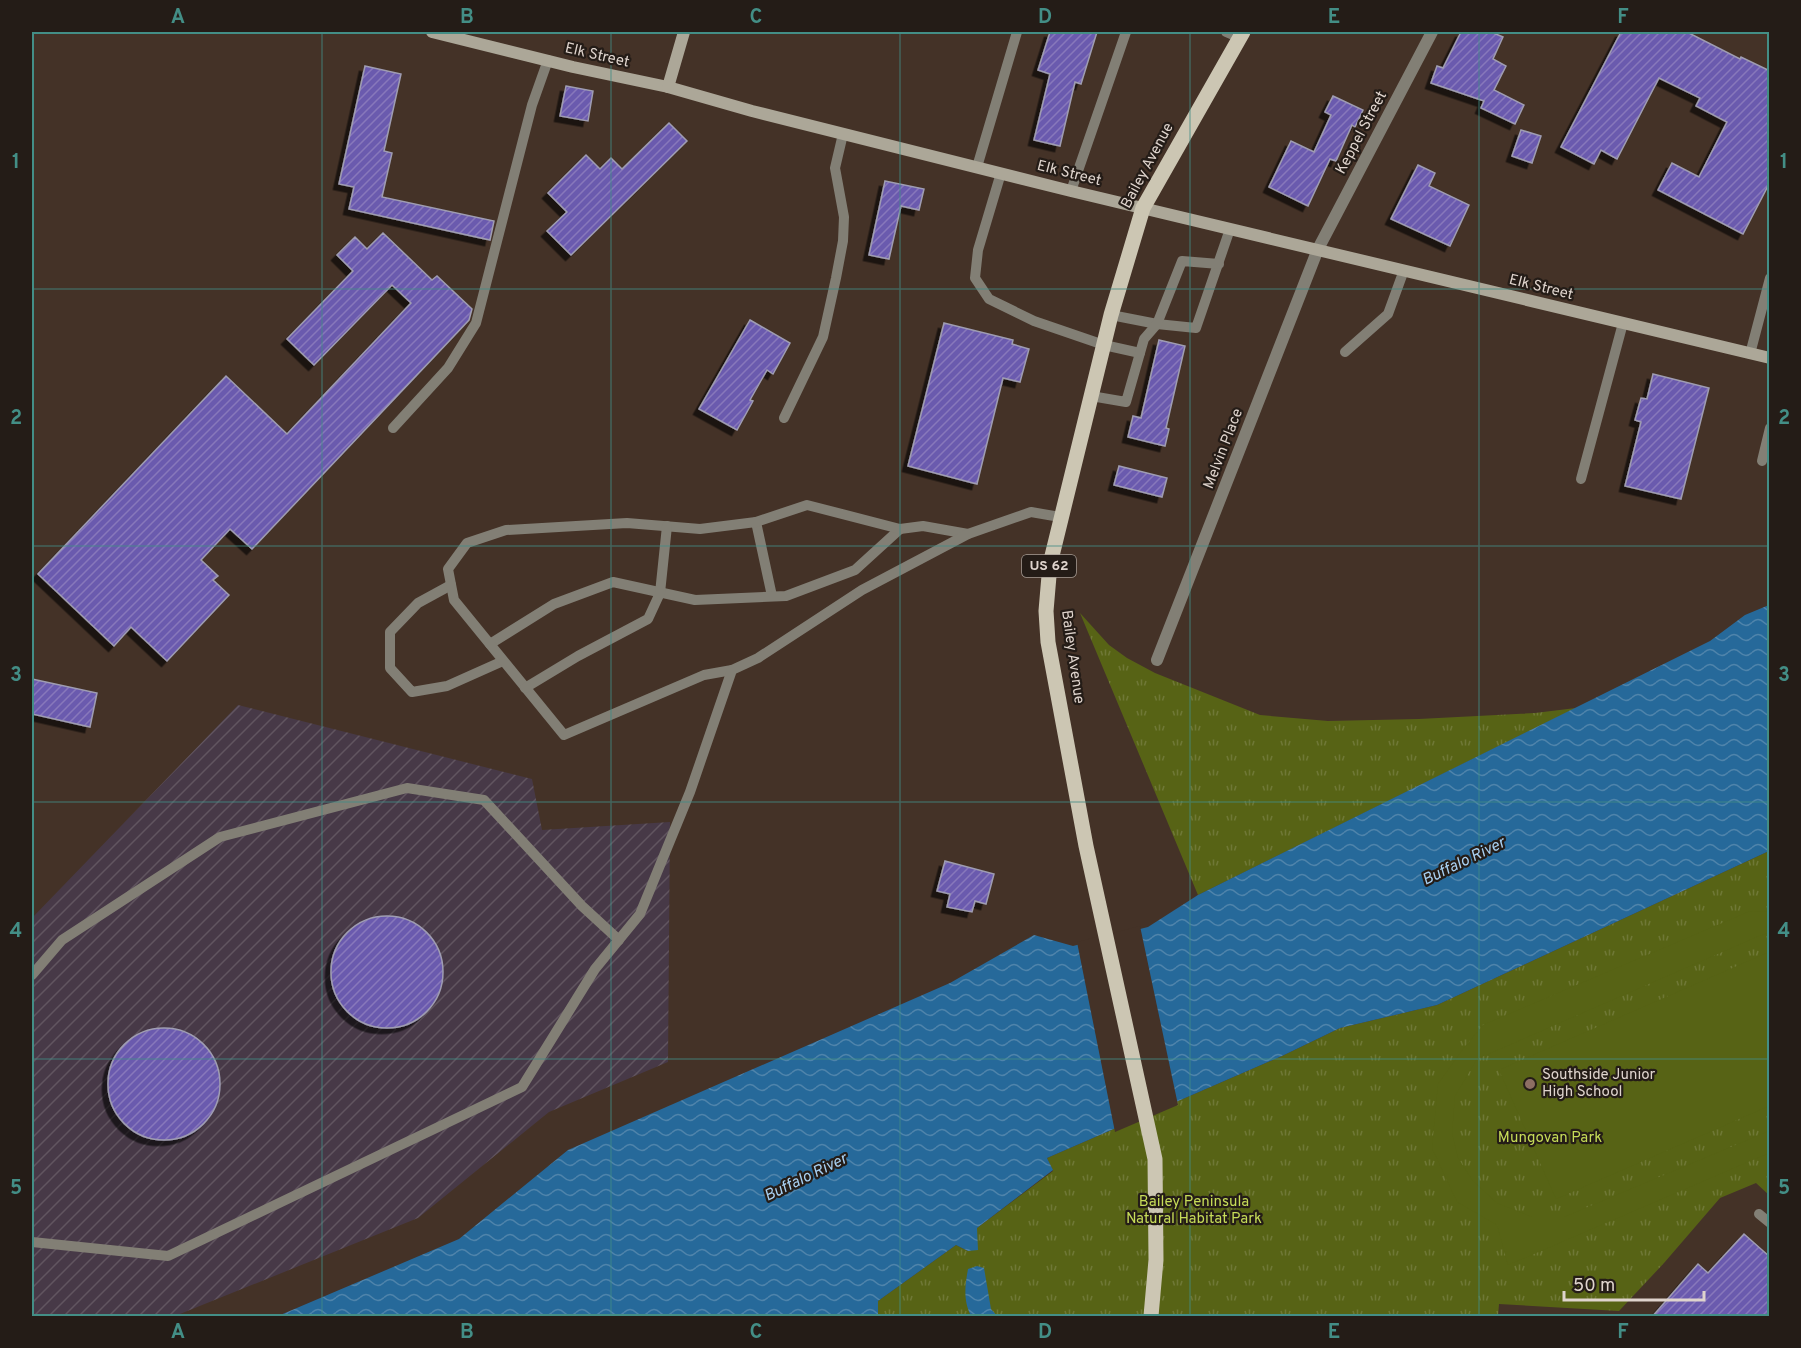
<svg xmlns="http://www.w3.org/2000/svg" width="1801" height="1348" viewBox="0 0 1801 1348" font-family="Overpass,sans-serif">
<style>
.industrial{fill:url(#industrial-furrows)}
.park{fill:url(#park-tufts)}
.garden{fill:#576315}
.water{fill:url(#water-waves)}
.pier{fill:#443227}
.building{fill:url(#building-hatch);stroke:#9f9db2;stroke-width:1.5;filter:url(#shadow)}
.lines{fill:none;stroke-linecap:round;stroke-linejoin:round}
.lane{stroke:#827f75;stroke-width:10}
.street{stroke:#827f75;stroke-width:12}
.secondary{stroke:#aca798;stroke-width:12}
.primary{stroke:#ccc6b3;stroke-width:15}
.grid{fill:none;stroke:#438e86;stroke-width:1.5;stroke-opacity:0.55}
.education-dot{fill:#8d6e63;stroke:#241c17;stroke-width:2}
.labels{text-anchor:middle;dominant-baseline:central;stroke-width:4.5;stroke-linejoin:round;paint-order:stroke}
.shield{fill:#241c17;stroke:#a79d96;stroke-width:1.5}
.shield-label{font-size:14px;font-weight:bold;fill:#dfd4cd}
.street-label{font-size:15px;fill:#dfd4cd;stroke:#241c17}
.poi-label{font-size:15px;fill:#dfd4cd;stroke:#241c17;text-anchor:start}
.park-label{font-size:15px;fill:#c6dc58;stroke:#241c17}
.water-label{font-size:16px;font-style:italic;fill:#a8d0f2;stroke:#241c17}
.neatline{fill:none;stroke:#438e86;stroke-width:2}
.grid-label{font-size:20px;text-anchor:middle;font-weight:bold;fill:#438e86}
</style>
<defs>
<pattern id="industrial-furrows" width="10" height="10" patternUnits="userSpaceOnUse" patternTransform="scale(1.5)"><rect width="10" height="10" fill="#473947"/><path d="M-1 1l2-2M0 10L10 0M9 11l2-2" fill="none" stroke="#615560"/></pattern>
<pattern id="park-tufts" width="24" height="20" patternUnits="userSpaceOnUse" patternTransform="scale(1.5)"><rect width="24" height="20" fill="#576315"/><path d="M3 7l-1-3M5 7V3M7 7l1-3M15 17l-1-3M17 17v-4M19 17l1-3" fill="none" stroke="#6f7836"/></pattern>
<pattern id="water-waves" width="16" height="10" patternUnits="userSpaceOnUse" patternTransform="scale(1.5)"><rect width="16" height="10" fill="#26699a"/><path d="M0 5q4-4 8 0t8 0" fill="none" stroke="#4f84ab"/></pattern>
<pattern id="building-hatch" width="6" height="6" patternUnits="userSpaceOnUse" patternTransform="scale(1.5)"><rect width="6" height="6" fill="#6b5aae"/><path d="M-1 1l2-2M0 6l6-6M5 7l2-2" fill="none" stroke="#8778bb"/></pattern>
<filter id="shadow"><feDropShadow dx="-5.5" dy="5.5" stdDeviation="0" flood-color="#0009"/></filter>
</defs>
<rect width="100%" height="100%" fill="#443227"/>
<path class="industrial" d="M238,705L532,779L542,830L670,822L668,1062L549,1112L418,1218L175,1316H32V918Z"/>
<g class="park">
<path d="M1080,613L1109,645L1127,658L1155,673L1260,715L1328,721L1419,719L1535,713L1576,708L1198,895Z"/>
<path d="M1769,851V1195L1756,1183L1720,1198L1664,1263L1619,1311L1499,1304L1498,1316H878V1301L956,1245L968,1251L977,1228L1053,1171L1047,1158L1282,1056L1340,1028L1437,1005Z"/>
</g>
<g class="garden">
<path d="M1769,911V933L1759,936L1477,1059L1455,1096L1452,1133L1458,1158L1473,1181L1497,1203L1532,1217H1564L1769,1131V1153L1508,1265L1497,1225L1457,1202L1432,1148L1438,1084L1463,1049L1483,1025L1748,912Z"/>
<path d="M1769,952V1106L1556,1199L1499,1070Z"/>
</g>
<g class="water">
<path d="M1769,605V851L1437,1005L1340,1028L1282,1056L1047,1158L1053,1170L977,1228L978,1250L968,1251L956,1245L878,1301V1316H278L459,1239L568,1150L950,983L1034,935L1073,946L1148,927L1198,895L1710,641L1745,615Z"/>
<path d="M977,1266L984,1268L991,1309L997,1316H971C963,1300 965,1286 968,1269Z"/>
</g>
<path class="pier" d="M1140,926L1178,1105L1115,1132L1077,942Z"/>
<g class="building">
<path d="M1050,32H1097L1081,84L1075,82L1060,146L1034,140L1050,74L1038,70Z"/>
<path d="M1461,32H1491L1503,37L1493,59L1506,66L1494,90L1524,105L1515,124L1481,108L1484,101L1431,83L1437,66L1443,68Z"/>
<path d="M1621,32H1687L1740,59L1741,57L1770,71V182L1743,234L1658,190L1672,163L1699,177L1727,122L1696,106L1700,98L1659,78L1617,159L1601,150L1594,164L1561,147Z"/>
<path d="M365,66L401,74L384,151L392,153L382,197L494,221L490,240L349,209L354,187L339,184Z"/>
<path d="M566,86L593,91L588,121L560,116Z"/>
<path d="M1333,96L1363,110L1355,127L1352,125L1336,161L1330,159L1308,206L1269,187L1291,141L1314,152L1331,115L1325,112Z"/>
<path d="M669,123L687,141L571,255L547,231L567,212L548,193L586,155L600,169L611,158L622,169Z"/>
<path d="M1521,130L1541,136L1532,163L1512,156Z"/>
<path d="M1418,165L1435,173L1429,186L1469,205L1450,246L1391,219Z"/>
<path d="M885,181L924,189L919,210L901,206L889,259L869,255Z"/>
<path d="M383,233L432,280L437,276L472,309L469,320L252,549L230,529L201,560L218,576L213,580L229,595L167,661L131,627L114,646L38,574L226,376L287,434L411,303L392,285L314,365L287,339L353,271L337,255L355,237L367,249Z"/>
<path d="M750,320L790,343L773,374L767,370L750,400L753,401L737,430L699,409Z"/>
<path d="M944,323L1013,340L1012,344L1029,349L1020,382L1003,378L977,484L908,466Z"/>
<path d="M1159,340L1185,346L1166,428L1169,429L1165,446L1128,437L1133,416L1141,418Z"/>
<path d="M1653,374L1709,388L1681,499L1625,486L1641,422L1635,420L1641,398L1647,399Z"/>
<path d="M1119,466L1167,478L1162,497L1114,485Z"/>
<path d="M32,679L97,693L90,727L32,714Z"/>
<path d="M945,861L994,874L986,904L975,901L972,912L947,907L950,894L937,891Z"/>
<circle cx="387" cy="972" r="56"/>
<circle cx="164" cy="1084" r="56"/>
<path d="M1744,1234L1770,1257V1317H1652L1698,1264L1708,1273Z"/>
</g>
<g class="lines">
<g class="lane">
<path d="M1226,32L1240,38"/>
<path d="M977,167L1017,32"/>
<path d="M1001,173L978,250L975,278L989,299L1034,321L1104,345L1140,353"/>
<path d="M1071,191L1126,32"/>
<path d="M1111,315L1157,324L1196,328L1230,229"/>
<path d="M1345,352L1388,314L1404,270"/>
<path d="M1750,354L1770,278"/>
<path d="M1091,396L1126,402L1144,339L1157,324L1182,261L1219,264"/>
<path d="M784,418L823,337L836,278L843,241L844,217L835,168L843,134"/>
<path d="M393,428L448,368L476,323L532,105L548,60"/>
<path d="M1762,461L1770,428"/>
<path d="M1581,479L1623,323"/>
<path d="M756,522L772,596"/>
<path d="M451,585L418,603L390,632V668L412,692L447,686L503,661"/>
<path d="M490,644L554,604L613,582L695,600L786,596L855,570L900,529"/>
<path d="M732,670L704,675L564,735L454,600L448,569L467,543L506,530L627,523L700,529L756,522L807,505L900,529L923,526L968,534"/>
<path d="M525,688L578,656L648,619L660,593L667,526"/>
<path d="M32,975L62,940L220,837L407,788L484,800L582,906L619,940"/>
<path d="M1759,1214L1770,1223"/>
<path d="M32,1242L168,1256L522,1087L595,969L640,914L690,792L732,670L758,658L862,590L968,534L1031,512L1060,517"/>
</g>
<path class="street" d="M1157,660L1318,249L1432,32"/>
<g class="secondary">
<path d="M432,32L573,67L668,87L752,111L1071,191L1770,358"/>
<path d="M668,87L684,32"/>
</g>
<path class="primary" d="M1151,1316L1156,1260L1155,1159L1086,846L1048,642L1046,611L1050,564L1111,315L1143,208L1243,32"/>
</g>
<path class="grid" d="M322,32V1316M611,32V1316M900,32V1316M1190,32V1316M1479,32V1316M32,289H1770M32,546H1770M32,802H1770M32,1059H1770"/>
<circle class="education-dot" cx="1530" cy="1084" r="6"/>
<g class="labels">
<rect class="shield" x="1022" y="555" width="54" height="22" rx="4.5"/>
<g class="shield-label">
<text x="1049" y="566">US 62</text>
</g>
<g class="street-label">
<text transform="translate(597 56) rotate(13)">Elk Street</text>
<text transform="translate(1362 133) rotate(-62)">Keppel Street</text>
<text transform="translate(1148 166) rotate(-62)">Bailey Avenue</text>
<text transform="translate(1069 174) rotate(14)">Elk Street</text>
<text transform="translate(1541 288) rotate(14)">Elk Street</text>
<text transform="translate(1224 449) rotate(-69)">Melvin Place</text>
<text transform="translate(1072 657) rotate(82)">Bailey Avenue</text>
</g>
<g class="poi-label">
<text x="1542" y="1075">Southside Junior<tspan x="1542" dy="17">High School</tspan></text>
</g>
<g class="park-label">
<text x="1550" y="1138">Mungovan Park</text>
<text x="1194" y="1202">Bailey Peninsula<tspan x="1194" dy="17">Natural Habitat Park</tspan></text>
</g>
<g class="water-label">
<text transform="translate(1464 862) rotate(-26)">Buffalo River</text>
<text transform="translate(806 1178) rotate(-26)">Buffalo River</text>
</g>
</g>
<rect width="1801" height="1348" fill="none" stroke="#241c17" stroke-width="66"/>
<path d="M1564 1291v9h140v-9" fill="none" stroke="#dfd4cd" stroke-width="3"/>
<text x="1573" y="1291" font-size="18" fill="#dfd4cd" stroke="#241c17" stroke-width="4.5" paint-order="stroke">50 m</text>
<rect x="33" y="33" width="1735" height="1282" class="neatline"/>
<g class="grid-label">
<text x="178" y="23">A</text>
<text x="467" y="23">B</text>
<text x="756" y="23">C</text>
<text x="1045" y="23">D</text>
<text x="1334" y="23">E</text>
<text x="1623" y="23">F</text>
<text x="16" y="168">1</text>
<text x="1784" y="168">1</text>
<text x="16" y="424">2</text>
<text x="1784" y="424">2</text>
<text x="16" y="681">3</text>
<text x="1784" y="681">3</text>
<text x="16" y="937">4</text>
<text x="1784" y="937">4</text>
<text x="16" y="1194">5</text>
<text x="1784" y="1194">5</text>
<text x="178" y="1338">A</text>
<text x="467" y="1338">B</text>
<text x="756" y="1338">C</text>
<text x="1045" y="1338">D</text>
<text x="1334" y="1338">E</text>
<text x="1623" y="1338">F</text>
</g>
</svg>
